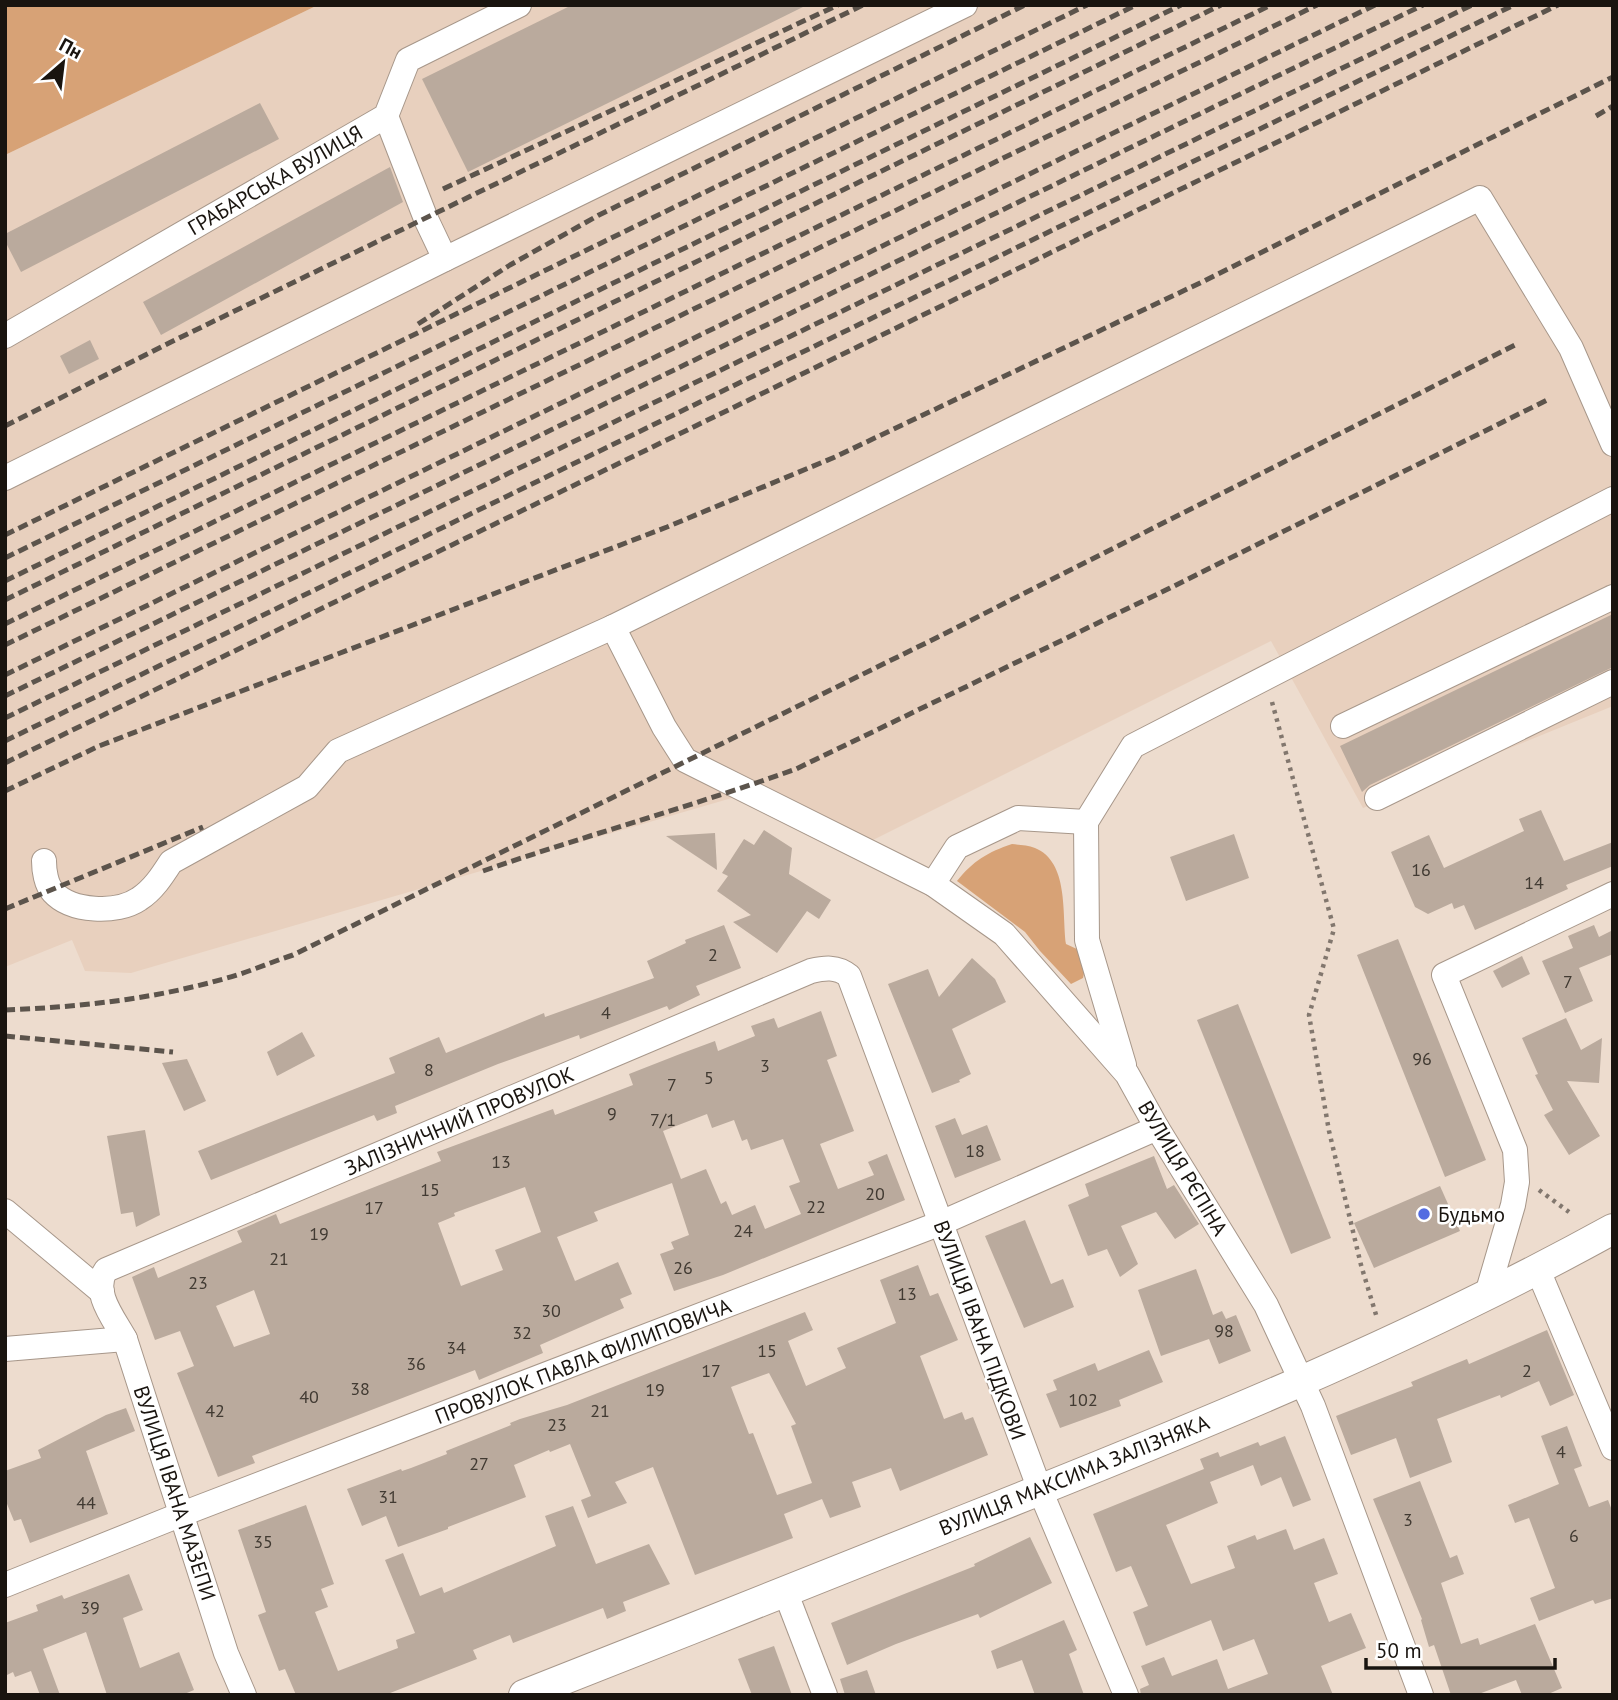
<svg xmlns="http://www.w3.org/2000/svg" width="1618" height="1700" viewBox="0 0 1618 1700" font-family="'PT Sans',sans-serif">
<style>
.built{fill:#e8d0be}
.green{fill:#d7a276}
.building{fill:#baaa9d;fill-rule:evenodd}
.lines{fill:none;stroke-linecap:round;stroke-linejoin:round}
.minor-casing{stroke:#a7978a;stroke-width:26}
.major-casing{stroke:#a7978a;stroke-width:32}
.path{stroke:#82776e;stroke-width:4.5;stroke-dasharray:3.5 5;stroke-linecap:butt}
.minor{stroke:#fff;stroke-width:24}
.major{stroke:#fff;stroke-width:30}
.rail{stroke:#5c544c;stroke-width:5;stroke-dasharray:10 5;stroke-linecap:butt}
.poi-dot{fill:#536ce1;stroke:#fff;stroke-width:2.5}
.labels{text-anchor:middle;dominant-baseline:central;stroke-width:5;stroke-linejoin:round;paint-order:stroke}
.number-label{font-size:18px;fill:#413a32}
.street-label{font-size:21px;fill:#19140f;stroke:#fff}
.poi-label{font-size:21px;fill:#19140f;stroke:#fff;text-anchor:start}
</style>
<rect width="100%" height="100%" fill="#eddcce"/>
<path class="built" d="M318,5H1613V706L1363,808L1271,641L857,848L742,795L131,973L85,971L72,940L5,967V155Z"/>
<g class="green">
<path d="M5,5H318L5,155Z"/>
<path d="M1012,844C1019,845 1028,845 1035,848C1069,862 1062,913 1066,944L1079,950L1086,964L1083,978L1071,984L1040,951L1025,932L957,881C973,861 988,852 1012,844Z"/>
</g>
<g class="building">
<path d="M572,5H807L468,172L422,79Z"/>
<path d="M260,103L279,139L21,272L5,241V234Z"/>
<path d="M390,167L403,202L161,335L143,302Z"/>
<path d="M90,340L99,359L69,374L60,356Z"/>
<path d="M1613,614V667L1370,785L1362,792L1340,746Z"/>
<path d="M1541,810L1564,861L1613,842V866L1566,885L1568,889L1475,930L1464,905L1454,909L1452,903L1428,914L1415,907L1391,852L1429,835L1444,868L1524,831L1519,819Z"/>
<path d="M764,830L792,848L789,874L831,900L819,919L807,911L777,953L733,922L751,915L717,891L728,876L722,873L744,839L754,845Z"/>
<path d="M715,833L717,870L666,836Z"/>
<path d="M1234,834L1249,878L1186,901L1170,857Z"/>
<path d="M724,925L741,968L696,986L700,995L669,1010L667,1006L580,1039L579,1035L498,1064L395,1106L397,1113L377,1121L374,1115L211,1180L198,1151L395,1073L389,1058L439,1037L446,1053L544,1013L545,1017L654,978L647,961L686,943L685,940Z"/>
<path d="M1594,925L1599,937L1613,930V954L1579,968L1593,1001L1565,1013L1542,961L1573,948L1568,936Z"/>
<path d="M1398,939L1486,1160L1445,1177L1357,955Z"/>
<path d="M1522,956L1530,974L1502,988L1493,971Z"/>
<path d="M972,958L995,979L1006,1002L952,1029L971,1074L959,1080L960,1082L932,1093L888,984L928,969L939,997Z"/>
<path d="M1238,1004L1331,1238L1291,1254L1197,1020Z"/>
<path d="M821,1011L837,1056L827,1060L854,1131L820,1144L838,1189L874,1175L868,1162L887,1154L905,1200L723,1275L674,1291L660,1254L674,1249L671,1242L689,1235L672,1183L594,1212L598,1221L557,1237L575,1281L618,1262L632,1294L620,1299L624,1308L540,1345L543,1353L500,1371L479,1380L475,1370L252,1456L255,1463L218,1477L177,1373L194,1366L180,1331L155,1340L132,1277L154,1267L158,1278L242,1242L237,1231L276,1214L280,1224L441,1161L437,1152L553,1109L555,1115L633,1085L629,1074L680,1054L715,1041L718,1051L755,1036L751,1026L774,1018L778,1028ZM707,1114L712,1128L734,1120L742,1141L747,1139L751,1150L783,1139L800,1182L789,1186L801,1214L765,1229L755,1205L732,1215L726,1201L721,1204L706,1169L681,1179L663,1131ZM525,1187L541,1232L495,1250L503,1270L461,1286L438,1223L455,1216L454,1213ZM254,1290L270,1334L234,1347L216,1306Z"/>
<path d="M1566,1018L1581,1050L1602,1038L1599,1083L1567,1081L1600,1136L1569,1155L1544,1115L1553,1110L1535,1075L1538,1074L1522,1038Z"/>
<path d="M302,1032L315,1056L277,1076L267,1052Z"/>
<path d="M187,1059L206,1101L184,1111L162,1063Z"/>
<path d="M955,1118L962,1135L987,1125L1001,1160L955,1178L935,1126Z"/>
<path d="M145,1130L160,1215L136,1227L133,1212L121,1214L107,1136Z"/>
<path d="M1154,1156L1167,1189L1174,1185L1199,1224L1175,1239L1156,1212L1121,1226L1138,1264L1120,1277L1107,1249L1088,1256L1068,1205L1089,1196L1085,1184Z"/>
<path d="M1440,1186L1460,1231L1374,1268L1354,1223Z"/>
<path d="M1025,1220L1051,1284L1063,1279L1074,1307L1024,1328L985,1236Z"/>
<path d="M918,1265L930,1296L938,1293L958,1340L920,1356L944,1419L962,1412L965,1420L973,1417L988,1455L900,1491L891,1468L852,1482L861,1507L830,1518L822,1499L784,1514L793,1538L695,1575L653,1467L615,1482L627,1503L588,1518L581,1500L591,1496L570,1444L550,1452L549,1450L514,1465L526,1497L448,1527V1529L398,1547L386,1516L362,1526L347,1489L401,1469L402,1471L411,1468L447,1454L446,1451L511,1425L510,1423L520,1419L567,1405L805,1312L813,1330L788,1341L806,1386L846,1368L837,1348L896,1323L880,1280ZM769,1373L796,1424L791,1426L812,1483L777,1495L753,1433L749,1434L731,1387Z"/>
<path d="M1196,1269L1213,1315L1222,1311L1226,1319L1236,1315L1251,1351L1219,1364L1209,1339L1161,1356L1138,1290Z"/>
<path d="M1547,1330L1574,1395L1550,1406L1539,1381L1501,1398L1500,1395L1437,1419L1452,1462L1410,1478L1396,1438L1351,1455L1336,1416L1413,1386L1411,1382L1467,1359L1469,1364Z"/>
<path d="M1149,1350L1163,1382L1119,1400L1121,1406L1060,1428L1046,1394L1057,1390L1053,1380L1095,1363L1098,1371Z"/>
<path d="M126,1408L135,1431L86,1451L108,1514L30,1543L21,1519L14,1521L5,1499V1471L41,1458L38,1450L106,1415Z"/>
<path d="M1567,1426L1582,1466L1574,1469L1589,1507L1608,1500L1613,1513V1598L1595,1604L1593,1600L1539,1621L1530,1598L1555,1588L1529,1518L1515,1523L1508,1505L1559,1484L1541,1436Z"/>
<path d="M1285,1436L1311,1500L1293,1507L1281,1477L1261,1486L1253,1465L1210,1482L1218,1503L1166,1525L1191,1584L1235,1568L1227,1546L1255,1535L1257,1540L1286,1529L1294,1550L1324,1538L1338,1574L1314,1583L1329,1622L1351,1613L1366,1648L1321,1666L1333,1695H1141L1140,1689L1149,1685L1141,1666L1164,1657L1172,1676L1217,1659L1228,1689L1268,1674L1254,1639L1223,1651L1211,1620L1146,1646L1133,1612L1148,1606L1131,1566L1116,1572L1093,1514L1204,1469L1200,1459L1218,1452L1220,1457L1258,1442L1260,1446Z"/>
<path d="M1420,1481L1450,1558L1457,1555L1464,1574L1441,1583L1461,1644L1478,1638L1480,1645L1535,1624L1562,1688L1546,1695H1522L1516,1680L1476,1695H1451L1434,1645L1429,1647L1421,1620L1422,1619L1373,1499Z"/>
<path d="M306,1505L334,1584L321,1589L328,1607L315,1612L338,1671L398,1648L396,1640L415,1633L385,1560L403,1553L420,1596L442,1587L444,1593L556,1546L545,1516L573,1506L596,1564L649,1544L670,1584L623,1602L626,1611L607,1619L603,1608L513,1643L510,1635L473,1650L477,1659L385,1695H296L285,1669L279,1671L258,1615L266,1612L238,1530Z"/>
<path d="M1030,1537L1052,1583L980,1618L978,1614L896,1644L847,1665L831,1623L975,1566L974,1564Z"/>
<path d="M129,1574L143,1610L123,1618L140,1668L179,1652L194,1690L182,1695H107L86,1632L43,1649L60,1695H40L31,1671L15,1677L13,1672L5,1676V1623L38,1611L36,1605L62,1595L64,1599Z"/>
<path d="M1064,1620L1077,1650L1069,1654L1084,1695H1035L1022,1660L997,1669L991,1651Z"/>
<path d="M774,1646L792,1695H752L738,1659Z"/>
<path d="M867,1670L876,1695H845L840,1679Z"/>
</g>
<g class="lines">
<g class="minor-casing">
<g id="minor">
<path d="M386,116L426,219L445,259"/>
<path d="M5,336L386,116L408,60L519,5"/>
<path d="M5,478L445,259L965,5"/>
<path d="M613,627L1480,198L1571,348L1613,444"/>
<path d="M1343,726L1613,597"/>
<path d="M1377,798L1613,682"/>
<path d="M44,861C44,870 46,885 53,892C71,912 117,914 139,899C153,890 162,876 171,862L307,787L338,751L613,627L664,727L685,760L933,884L1004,934L1127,1074L1157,1128L1266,1305L1313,1406L1421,1695"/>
<path d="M933,884L957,847L1018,818L1086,822"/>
<path d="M1124,1065L1087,940L1086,822L1133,746L1613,499"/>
<path d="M5,1211L102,1292"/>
<path d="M1538,1270L1613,1448"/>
<path d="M1487,1294L1513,1205L1517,1182L1515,1150L1444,975L1613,894"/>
<path d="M5,1349L125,1339"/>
<path d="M5,1585L182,1514L941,1223L1157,1128"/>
<path d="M785,1591L825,1695"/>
<path d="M244,1695L226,1653L125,1339C115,1320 91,1292 106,1270L811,971C824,968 837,966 849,976L1040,1490L1126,1695"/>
</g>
</g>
<g class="major-casing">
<path id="major" d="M524,1695C672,1637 819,1578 967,1519C1186,1432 1406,1343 1613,1229"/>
</g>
<g class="path">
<path d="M1272,702L1334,929L1309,1015L1329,1131L1361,1265L1377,1318"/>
<path d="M1539,1190L1569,1212"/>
</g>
<use href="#minor" class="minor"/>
<use href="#major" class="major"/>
<g class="rail">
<path d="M1596,116L1613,106"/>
<path d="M443,189L838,5"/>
<path d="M418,324L510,265L599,215L1025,5"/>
<path d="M5,426L169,343L863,5"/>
<path d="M5,535L1087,5"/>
<path d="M5,558L1136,5"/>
<path d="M5,581L1181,5"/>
<path d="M5,600L1221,5"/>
<path d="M5,624L1271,5"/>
<path d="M5,645L1317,5"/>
<path d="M5,675L1375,5"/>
<path d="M5,696L1423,5"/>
<path d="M5,718L1472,5"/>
<path d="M5,741L1514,5"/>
<path d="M5,763L1558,5"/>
<path d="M5,791L99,746L667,527L835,457L1204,281L1613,77"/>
<path d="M483,871C587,835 693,806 796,769L1170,588L1549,399"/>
<path d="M5,909L203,827"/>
<path d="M5,1010C81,1007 154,999 227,978C249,972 271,962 293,955L930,641L1517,344"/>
<path d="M5,1036L173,1052"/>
</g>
</g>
<circle class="poi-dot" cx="1424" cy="1214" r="7"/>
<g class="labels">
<g class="number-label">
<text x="1421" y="869">16</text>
<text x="1534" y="882">14</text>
<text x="713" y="954">2</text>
<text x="1568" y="981">7</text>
<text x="606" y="1012">4</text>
<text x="1422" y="1058">96</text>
<text x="765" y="1065">3</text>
<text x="429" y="1069">8</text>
<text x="709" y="1077">5</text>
<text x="672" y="1084">7</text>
<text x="612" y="1113">9</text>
<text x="663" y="1119">7/1</text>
<text x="975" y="1150">18</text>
<text x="501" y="1161">13</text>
<text x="430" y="1189">15</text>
<text x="875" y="1193">20</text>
<text x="816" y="1206">22</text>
<text x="374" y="1207">17</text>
<text x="743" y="1230">24</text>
<text x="319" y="1233">19</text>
<text x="279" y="1258">21</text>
<text x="683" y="1267">26</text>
<text x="198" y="1282">23</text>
<text x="907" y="1293">13</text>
<text x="551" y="1310">30</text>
<text x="1224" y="1330">98</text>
<text x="522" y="1332">32</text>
<text x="456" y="1347">34</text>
<text x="767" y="1350">15</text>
<text x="416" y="1363">36</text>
<text x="711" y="1370">17</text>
<text x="1527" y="1370">2</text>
<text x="360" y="1388">38</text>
<text x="655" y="1389">19</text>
<text x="309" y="1396">40</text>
<text x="1083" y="1399">102</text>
<text x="215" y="1410">42</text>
<text x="600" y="1410">21</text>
<text x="557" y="1424">23</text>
<text x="1561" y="1451">4</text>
<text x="479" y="1463">27</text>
<text x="388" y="1496">31</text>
<text x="86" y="1502">44</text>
<text x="1408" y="1519">3</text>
<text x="1574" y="1535">6</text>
<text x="263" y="1541">35</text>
<text x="90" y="1607">39</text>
</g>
<g class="street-label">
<text transform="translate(275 180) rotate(-30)">ГРАБАРСЬКА ВУЛИЦЯ</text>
<text transform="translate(459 1121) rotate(-23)">ЗАЛІЗНИЧНИЙ ПРОВУЛОК</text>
<text transform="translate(1183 1168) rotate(59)">ВУЛИЦЯ РЄПІНА</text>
<text transform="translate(980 1330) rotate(70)">ВУЛИЦЯ ІВАНА ПІДКОВИ</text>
<text transform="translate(583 1361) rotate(-21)">ПРОВУЛОК ПАВЛА ФИЛИПОВИЧА</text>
<text transform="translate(1074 1475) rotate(-22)">ВУЛИЦЯ МАКСИМА ЗАЛІЗНЯКА</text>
<text transform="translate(175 1493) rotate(72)">ВУЛИЦЯ ІВАНА МАЗЕПИ</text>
</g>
<g class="poi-label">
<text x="1438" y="1214">Будьмо</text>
</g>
</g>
<rect width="1618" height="1700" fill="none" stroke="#19140f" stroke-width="14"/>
<g transform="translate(63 63) rotate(28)" stroke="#ffffff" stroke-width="5" paint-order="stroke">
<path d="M0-5L12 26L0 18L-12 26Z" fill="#19140f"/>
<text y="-10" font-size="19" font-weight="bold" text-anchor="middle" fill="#19140f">Пн</text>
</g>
<path d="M1366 1658v10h189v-10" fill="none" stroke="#19140f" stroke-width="3.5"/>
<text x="1376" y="1658" font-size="21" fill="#19140f" stroke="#ffffff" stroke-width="5" paint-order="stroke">50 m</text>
</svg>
